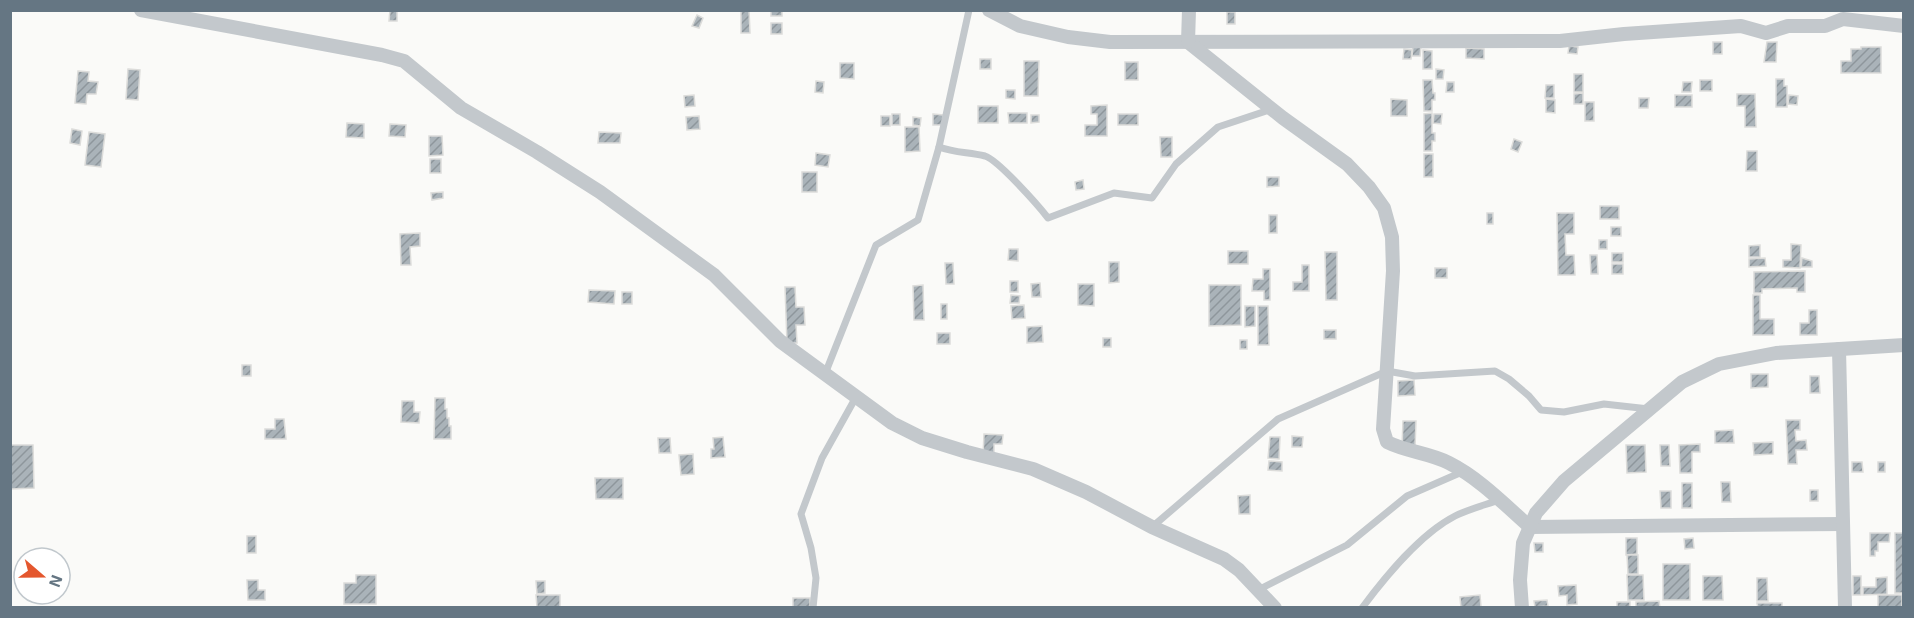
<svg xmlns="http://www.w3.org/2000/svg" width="1914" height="618" viewBox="0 0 1914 618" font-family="'Exo 2',sans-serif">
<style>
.building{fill:url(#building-hatch);stroke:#dcdcda;stroke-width:1.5}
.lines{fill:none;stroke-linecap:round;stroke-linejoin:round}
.service{stroke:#c3c8cc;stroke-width:7}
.minor{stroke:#c3c8cc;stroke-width:14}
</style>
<defs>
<pattern id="building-hatch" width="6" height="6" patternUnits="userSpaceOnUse" patternTransform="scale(1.5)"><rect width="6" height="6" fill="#aab3b9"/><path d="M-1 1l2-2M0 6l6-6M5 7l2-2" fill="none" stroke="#8e969c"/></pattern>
</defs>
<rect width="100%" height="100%" fill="#fafaf8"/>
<g class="building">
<path d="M390,10H397V21H389Z"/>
<path d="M741,10H749L750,33H741Z"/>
<rect x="771" y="10" width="11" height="6"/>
<rect x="1227" y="12" width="8" height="12"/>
<path d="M697,15L703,18L699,28L692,26Z"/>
<rect x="771" y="23" width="11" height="11"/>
<rect x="1713" y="42" width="9" height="12"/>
<path d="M1767,42H1777L1776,62H1764Z"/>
<path d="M1413,46H1421L1420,56H1412Z"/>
<path d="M1569,46L1578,47L1577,54L1568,53Z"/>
<path d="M1861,47H1881V73H1841V61H1851V49H1861Z"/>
<path d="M1466,48L1484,49V59L1466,58Z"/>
<path d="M1404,49L1412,50L1411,59H1403Z"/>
<path d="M1423,50L1432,51V69H1423Z"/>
<rect x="980" y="59" width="11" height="10"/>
<path d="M1024,61H1039L1038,96H1024Z"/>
<rect x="1125" y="62" width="13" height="18"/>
<path d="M840,63H854V79L840,78Z"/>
<path d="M128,69L140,70L138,100L126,99Z"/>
<path d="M1436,69L1444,70L1443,79H1436Z"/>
<path d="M78,71L89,72L88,81L98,82L96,94H87L86,104L75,103Z"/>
<rect x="1574" y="74" width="9" height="18"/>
<path d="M1776,79H1784V86H1787V107H1776Z"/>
<path d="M1423,80H1432L1433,93H1435V100H1432V111H1424Z"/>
<rect x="1700" y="80" width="12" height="11"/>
<path d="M816,81L824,82L823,93L815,92Z"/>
<path d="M1447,82H1454V92H1446Z"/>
<path d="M1683,82H1692L1691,92H1682Z"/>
<path d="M1546,85H1554V98H1545Z"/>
<path d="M1006,90H1015V99L1006,98Z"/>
<path d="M1583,93V104H1574V94Z"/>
<path d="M1737,94H1755L1756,127H1745V106H1737Z"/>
<path d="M694,95L695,106L685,107L684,96Z"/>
<rect x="1675" y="95" width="17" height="12"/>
<path d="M1789,95L1798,96L1797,105L1788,104Z"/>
<path d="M1639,98H1649L1648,108H1639Z"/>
<path d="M1391,99L1407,100V116H1391Z"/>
<path d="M1546,99L1555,100V113L1546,112Z"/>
<rect x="1585" y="102" width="9" height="19"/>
<path d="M1107,105V136H1085V125H1097V114H1091V106Z"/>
<rect x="978" y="106" width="20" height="17"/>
<path d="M1008,113H1027V123H1009Z"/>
<path d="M1432,113V133H1435V141H1432V151H1424V114Z"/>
<rect x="892" y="114" width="8" height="11"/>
<path d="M933,114L943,115V125H933Z"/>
<rect x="1118" y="114" width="20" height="11"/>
<path d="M1434,114H1442L1441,124L1433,123Z"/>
<path d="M1031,115H1039V122L1031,123Z"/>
<path d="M699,116L700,129L687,130L686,117Z"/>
<rect x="881" y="116" width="9" height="10"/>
<path d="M913,117L921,118L920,126L913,125Z"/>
<path d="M347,123L364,124V138L346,137Z"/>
<path d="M390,124L406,125L405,137L389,136Z"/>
<path d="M905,127H919L920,151L905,152Z"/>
<path d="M72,129L82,131L80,145L70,143Z"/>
<path d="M89,132L105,134L101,167L85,165Z"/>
<path d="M599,132L621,133L620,143H598Z"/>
<path d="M429,136H442L443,155L429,156Z"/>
<path d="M1160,137H1172V157H1161Z"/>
<path d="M1514,139L1522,142L1518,152L1511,149Z"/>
<path d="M1747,151H1757V171H1746Z"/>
<path d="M816,153L830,155L828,167L815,165Z"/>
<rect x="1424" y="154" width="9" height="23"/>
<rect x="430" y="159" width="11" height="14"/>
<rect x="802" y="172" width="15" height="20"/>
<path d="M1267,177H1279V186L1267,187Z"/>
<path d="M1083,180L1084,189L1076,190L1075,182Z"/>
<path d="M443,192V198L432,200L431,193Z"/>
<rect x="1600" y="206" width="19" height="13"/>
<rect x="1487" y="213" width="6" height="11"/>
<path d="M1557,213H1574V234H1565L1566,255H1574L1575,275H1558Z"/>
<rect x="1269" y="215" width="8" height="18"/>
<rect x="1611" y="227" width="10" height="9"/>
<path d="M420,233V246L410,247L411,265H401L400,234Z"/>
<rect x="1599" y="240" width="8" height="9"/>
<path d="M1791,244L1801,245L1800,268L1783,267V260H1791Z"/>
<path d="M1760,245V257H1749V246Z"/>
<path d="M1009,249H1018V261L1008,260Z"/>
<rect x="1228" y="251" width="20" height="13"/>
<path d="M1325,252H1337V300H1326Z"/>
<rect x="1612" y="253" width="11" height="9"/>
<path d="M1590,255H1597L1598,274H1591Z"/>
<path d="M1765,258L1766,266L1749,267V259Z"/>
<path d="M1802,258L1812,261V267H1801Z"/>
<path d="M1109,262H1119V282L1109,283Z"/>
<path d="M945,263H953L954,284H946Z"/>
<rect x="1612" y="264" width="11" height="10"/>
<path d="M1302,265H1309V291H1293V282H1302Z"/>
<rect x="1435" y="268" width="12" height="10"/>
<path d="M1263,269H1270V300H1264V291H1252L1253,279H1263Z"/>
<path d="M1805,271V292H1797V288L1762,289V293H1754V272Z"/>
<rect x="1010" y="281" width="8" height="11"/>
<path d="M1040,283L1041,297H1032L1031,284Z"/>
<path d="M1078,284H1094V306L1078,305Z"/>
<path d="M923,285L924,320H914L913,286Z"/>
<path d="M1209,285H1241V325L1209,326Z"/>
<path d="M785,287H795L796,307H804L805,325H796L797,343H787Z"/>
<path d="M589,290L615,291L614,304L588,302Z"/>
<rect x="622" y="292" width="10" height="12"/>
<path d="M1011,295L1020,296L1019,303H1010Z"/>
<path d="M1753,295H1760V319H1774V335H1753Z"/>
<rect x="941" y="304" width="6" height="15"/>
<path d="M1024,305L1025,318L1012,319L1011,306Z"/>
<path d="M1245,306H1255V326L1245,327Z"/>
<path d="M1258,306H1268L1269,345H1258Z"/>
<path d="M1809,310H1817V335H1800V323H1809Z"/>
<path d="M1042,326L1043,342L1027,343V327Z"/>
<rect x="1324" y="330" width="12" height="9"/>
<rect x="937" y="333" width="13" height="11"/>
<rect x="1103" y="338" width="8" height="9"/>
<rect x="1240" y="340" width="7" height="9"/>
<rect x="242" y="365" width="9" height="11"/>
<path d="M1751,374H1768V387L1751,388Z"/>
<path d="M1810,376H1819L1820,393H1810Z"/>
<path d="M1414,380L1415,395L1398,396V381Z"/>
<path d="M435,398H445V409H447V418H449V426H451V439H434Z"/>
<path d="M402,401H414V412H420L419,423L401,422Z"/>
<path d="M275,419H284L286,439H265V429H275Z"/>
<path d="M1786,420H1800V430H1795L1796,441L1806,440L1807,450H1796L1797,464H1788Z"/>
<path d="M1403,421H1416L1415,447H1402Z"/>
<path d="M1733,430L1734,443H1715V431Z"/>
<path d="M984,434L1003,435L1002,444H994V456H983Z"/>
<path d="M1292,436L1303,437L1302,447H1292Z"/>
<path d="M723,437L725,457L711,458V449H714L713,438Z"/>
<path d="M1270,437H1280L1279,459L1268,458Z"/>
<path d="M658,438H670L671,453H659Z"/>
<path d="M1773,442V454L1754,455L1753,443Z"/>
<path d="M1700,444V452H1692V473H1680L1679,445Z"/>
<path d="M10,445H33L34,488L11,489Z"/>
<path d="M1626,445H1645L1646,472L1627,473Z"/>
<path d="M1660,445H1669L1670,466H1661Z"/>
<path d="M693,454L694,474L681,475L679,455Z"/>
<path d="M1269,461L1282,462V471L1268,470Z"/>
<path d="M1852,462H1862L1863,472H1852Z"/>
<rect x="1878" y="462" width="7" height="10"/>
<path d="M595,478H623V499H596Z"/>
<path d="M1721,482H1730L1731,502H1722Z"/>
<rect x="1682" y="483" width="10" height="25"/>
<rect x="1810" y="490" width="8" height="11"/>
<path d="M1660,491H1671V508H1661Z"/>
<path d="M1250,495V514H1239L1238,496Z"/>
<path d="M1870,533H1890L1889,542H1878V551H1875V556H1870Z"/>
<rect x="1895" y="533" width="9" height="60"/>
<rect x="247" y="536" width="9" height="17"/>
<path d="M1626,538H1637V554L1626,555Z"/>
<path d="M1693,538L1694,548L1685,549L1684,539Z"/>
<path d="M1534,543H1543V552H1535Z"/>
<path d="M1627,555H1638V574H1628Z"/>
<rect x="1663" y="564" width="27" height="36"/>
<path d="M356,575H376V604H344V583H356Z"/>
<path d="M1627,575H1643L1644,600H1628Z"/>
<path d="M1703,576H1722L1723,600H1703Z"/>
<rect x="1853" y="576" width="8" height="19"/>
<path d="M1887,577V594L1863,595V587H1876V578Z"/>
<path d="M1757,578H1767L1768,601H1757Z"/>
<path d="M247,580H258V590H265V600H248Z"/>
<path d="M536,581H545V593L537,594Z"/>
<path d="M1576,585L1577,604L1567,605V595L1559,596L1558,586Z"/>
<path d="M536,595H560V608L537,607Z"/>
<path d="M1480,595L1481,607L1461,608L1460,597Z"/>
<rect x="1878" y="595" width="24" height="12"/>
<rect x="793" y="598" width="17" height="10"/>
<path d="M1547,600L1548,606L1535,607L1534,601Z"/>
<path d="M1659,601L1660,608H1636V602Z"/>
<rect x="1617" y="602" width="13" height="6"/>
<path d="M1757,603H1782V608H1758Z"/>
</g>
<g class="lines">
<g class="service">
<path d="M969,10L939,147C955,153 969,152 985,156C998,160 1038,205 1048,218L1114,193L1152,198L1176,164L1218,127L1272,109"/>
<path d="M825,374L876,245L918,220L939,147"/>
<path d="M1152,527L1278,419L1387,371L1415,376L1495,371L1509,379L1529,396L1541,410L1564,412L1604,404L1649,409"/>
<path d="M1258,590L1347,545L1407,496L1462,472"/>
<path d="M813,608L816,578L811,548L801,514L822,458L856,397"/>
<path d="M1362,608C1386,576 1420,534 1455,516C1469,509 1485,505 1499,500"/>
</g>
<g class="minor">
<path d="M141,10L382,55L404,61L461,108L537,152L600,192L714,275L780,341L892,423L922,438L967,452L1033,469L1086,492L1152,527L1224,559L1239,570L1275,608"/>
<path d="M989,10L1020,26L1068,37L1110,42L1560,41L1624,34L1741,26L1766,33L1788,26H1825L1843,19L1904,26"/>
<path d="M1188,42L1283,118L1347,164L1369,187L1384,208L1392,237L1393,271L1383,429L1387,442C1407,452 1430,453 1449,463C1479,478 1505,505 1530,527L1843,524"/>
<path d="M1188,42L1189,10"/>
<path d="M1839,349L1845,608"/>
<path d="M1522,608L1520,580L1523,543L1536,513L1564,481L1682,382L1719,364L1776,353L1904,345"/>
</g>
</g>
<rect width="1914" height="618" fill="none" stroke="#657683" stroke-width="24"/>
<g transform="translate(42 576) rotate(110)"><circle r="28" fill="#ffffff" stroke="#c1c8cd" stroke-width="1.5"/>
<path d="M0-4.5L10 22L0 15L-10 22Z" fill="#e4572e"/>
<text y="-9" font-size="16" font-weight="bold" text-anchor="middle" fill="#657683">N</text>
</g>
</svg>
